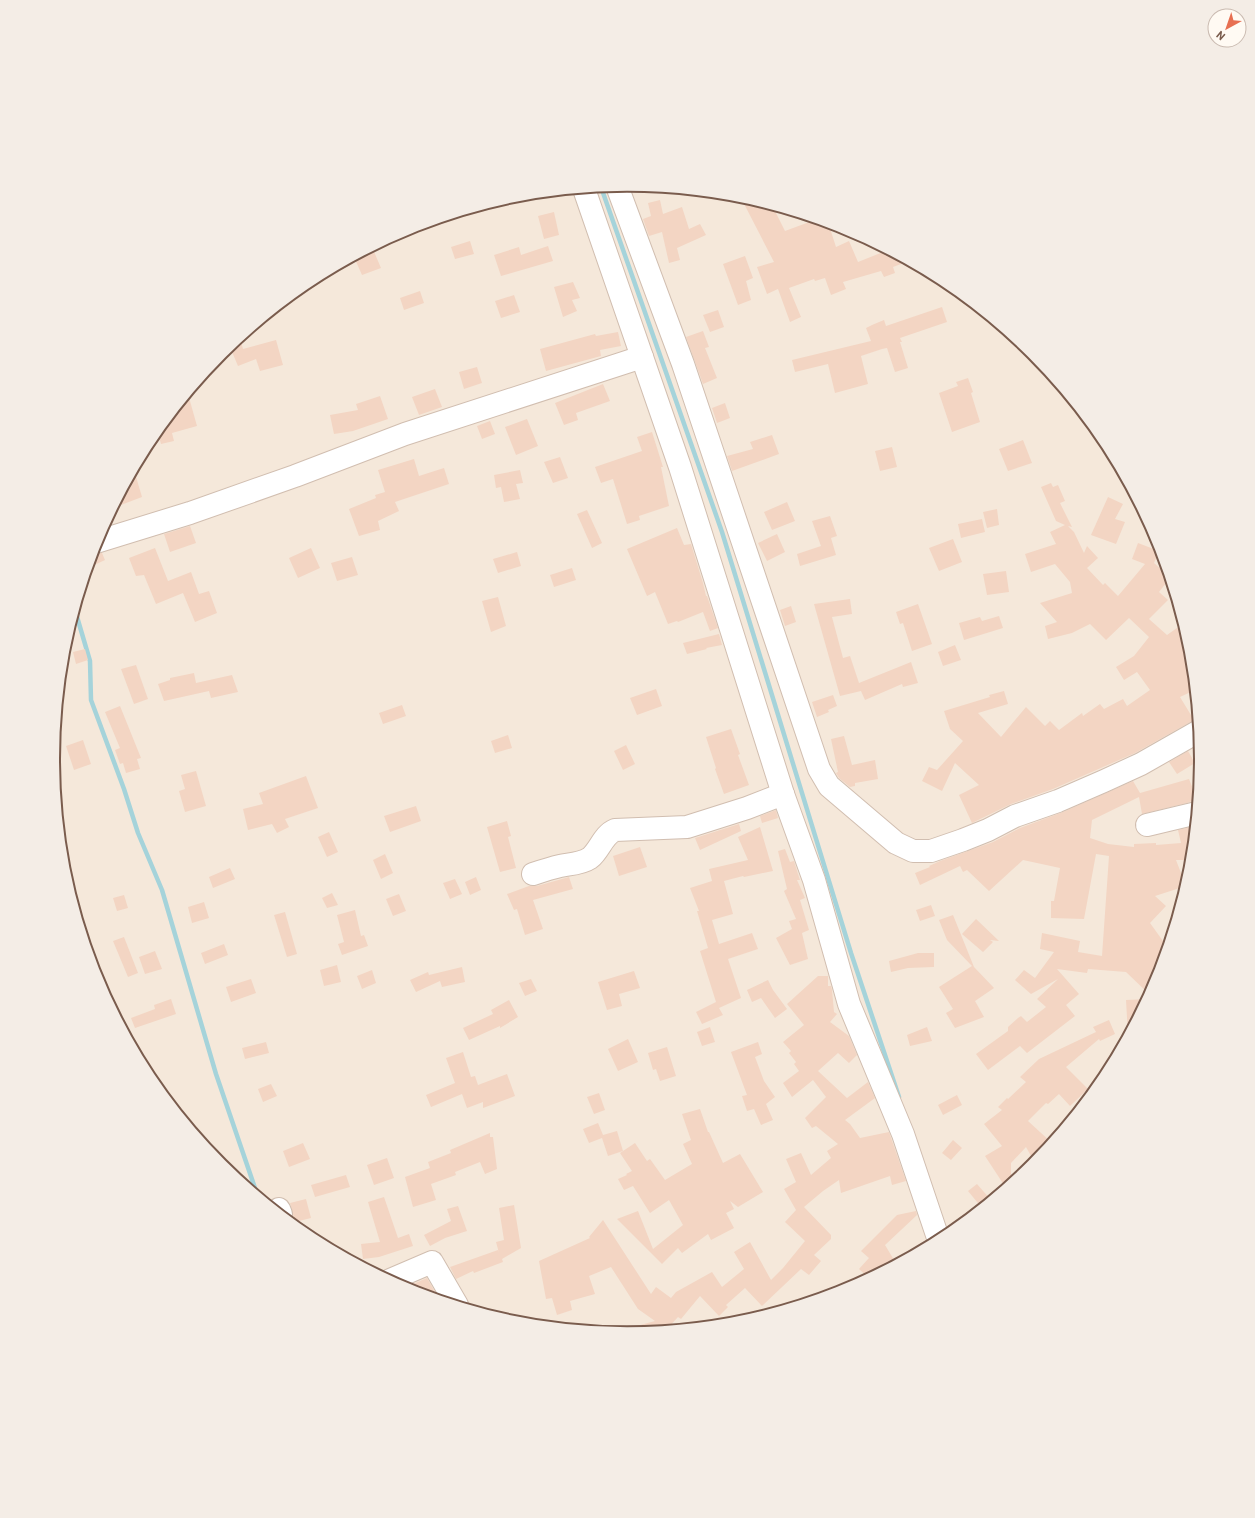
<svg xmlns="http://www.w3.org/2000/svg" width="1255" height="1518" viewBox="0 0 1255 1518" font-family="Barlow,sans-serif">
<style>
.residential{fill:#f5e8da}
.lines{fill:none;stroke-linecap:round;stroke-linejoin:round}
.stream{stroke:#a5d3da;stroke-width:4.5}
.building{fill:#f3d5c3}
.minor-casing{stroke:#d1beb0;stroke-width:24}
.minor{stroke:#fff;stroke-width:22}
.rim{fill:none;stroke:#7a5c4d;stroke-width:2}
</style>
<rect width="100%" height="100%" fill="#fdf6ec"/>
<circle class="residential" cx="628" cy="759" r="573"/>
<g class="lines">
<g class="stream">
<path d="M601,187L722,532L851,953L899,1097"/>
<path d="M75,610L90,661L91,700L124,789L138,833L162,890L216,1074L257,1194"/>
</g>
</g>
<g class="building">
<path d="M740,196L772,205L785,231L812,221L813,223L821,220L828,222L836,247L849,241L858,262L888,250L909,261L893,267L895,273L884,277L881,271L843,282L846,289L831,295L825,278L815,281L814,279L789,288L801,317L790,322L778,289L767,294L757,267L774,262Z"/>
<path d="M660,200L663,214L682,207L689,229L700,224L706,235L677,248L680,260L669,263L662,232L649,236L643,219L651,216L648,203Z"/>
<path d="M554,212L559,235L544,239L538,216Z"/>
<path d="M470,241L474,254L455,259L451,247Z"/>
<path d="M548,246L553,261L501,276L494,255L519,247L521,255Z"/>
<path d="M372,247L381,268L362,275L354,257Z"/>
<path d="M745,256L753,278L746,281L751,300L738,305L723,264Z"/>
<path d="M573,282L580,298L572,300L577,311L563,317L554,287Z"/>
<path d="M420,291L424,303L404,310L400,298Z"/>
<path d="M514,295L520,312L501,318L495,301Z"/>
<path d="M942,307L947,322L900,338L902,342H900L908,368L895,372L887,348L882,349L861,356L868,384L835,393L828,364L795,372L792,360L871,341L866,328L872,325L884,320L886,326Z"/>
<path d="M718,310L724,327L710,332L703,315Z"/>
<path d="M703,331L709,347L705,348L717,378L703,384L686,337Z"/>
<path d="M618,332L621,346L600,350L601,356L546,371L540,349L595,334L596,336Z"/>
<path d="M276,340L283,365L260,371L256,359L238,366L230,347L241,342L243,349Z"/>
<path d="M477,367L482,383L464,389L459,372Z"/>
<path d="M968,378L973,392L971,393L980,422L952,432L939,393L958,386L956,382Z"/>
<path d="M603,384L610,401L576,413L578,420L564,425L555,403Z"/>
<path d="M435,389L442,407L419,415L412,397Z"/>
<path d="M188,394L197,426L172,433L174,441L161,444L159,437L150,439Z"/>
<path d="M380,396L388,419L353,431L334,434L330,415L358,410L356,404Z"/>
<path d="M725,403L730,418L717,423L712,408Z"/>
<path d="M527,419L538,446L516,455L505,427Z"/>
<path d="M490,421L495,434L482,439L477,426Z"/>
<path d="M652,432L663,467H661L669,506L639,516L640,520L627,524L613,479L601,483L595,467L642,451L637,437Z"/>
<path d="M772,435L779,454L732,471L727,456L753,449L750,442Z"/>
<path d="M1023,440L1032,463L1008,471L999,449Z"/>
<path d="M892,447L897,467L880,471L875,451Z"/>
<path d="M560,457L568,478L553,483L544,462Z"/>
<path d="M414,459L419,476L444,468L449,484L395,502L399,511L378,521L380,530L359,536L349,509L376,498L375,495L385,492L378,470Z"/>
<path d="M134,470L142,497L113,508L124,487Z"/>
<path d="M520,470L523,483L516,484L520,499L504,502L501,487L496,488L494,475Z"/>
<path d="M1051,483L1053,487L1058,485L1065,501L1060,503L1072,527L1068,526L1074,532L1084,553L1087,546L1098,558L1087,568L1103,585L1105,583L1118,596L1145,564L1132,559L1138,543L1159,551L1154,563L1169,576L1170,578L1159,592L1168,600L1149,619L1167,635L1184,623L1191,647L1195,690L1180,697L1194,720L1135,753L1053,789L1011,804L972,823L959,795L979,785L955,763L942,791L922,781L929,767L937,770L963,741L950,729L944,711L990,697L989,695L1004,691L1008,704L978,713L1001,737L1026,707L1045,726L1050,721L1059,730L1082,713L1083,716L1100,704L1104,709L1123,699L1127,706L1150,690L1137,672L1124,680L1116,667L1134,656L1149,637L1129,618L1106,640L1090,624L1072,633L1048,639L1045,626L1057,622L1040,603L1072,593L1070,582L1055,564L1031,572L1025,554L1056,544L1050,532L1065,525L1056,521L1041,487Z"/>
<path d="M1108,497L1123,504L1115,519L1125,522L1116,544L1091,535Z"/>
<path d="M787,502L795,521L772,530L764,512Z"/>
<path d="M997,509L999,525L987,528L983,512Z"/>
<path d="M587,510L602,543L592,548L577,514Z"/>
<path d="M830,516L837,536L831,538L836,555L800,566L797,554L821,546L812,521Z"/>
<path d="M982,519L985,532L961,538L958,524Z"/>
<path d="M190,526L196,543L170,552L164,534Z"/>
<path d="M677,528L684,545L691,544L703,583L706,596H707L718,628L710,631L703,612L678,622L677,621L668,624L655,592L647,596L627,549Z"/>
<path d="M777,534L785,552L767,561L758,543Z"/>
<path d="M953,539L962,562L939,571L929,548Z"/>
<path d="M155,548L168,581L191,572L199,594L209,591L217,613L195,622L183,593L156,604L144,575L136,576L129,558Z"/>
<path d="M311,548L320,568L298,578L289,558Z"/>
<path d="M517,552L521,566L498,573L493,559Z"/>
<path d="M102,553L105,560L88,568L92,554Z"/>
<path d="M352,557L358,575L337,581L331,563Z"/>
<path d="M572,568L576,580L554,587L550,575Z"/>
<path d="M1006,571L1009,592L987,595L983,574Z"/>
<path d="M498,597L506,626L491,632L482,601Z"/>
<path d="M850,599L852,614L832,617L843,658L850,656L859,683L911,662L918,683L903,687L902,684L865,700L861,691L840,696L814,604Z"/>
<path d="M918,604L932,644L912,651L903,623L900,624L896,612Z"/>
<path d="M791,606L796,622L785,626L780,610Z"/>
<path d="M999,616L1003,628L964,640L959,623L980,617L982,621Z"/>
<path d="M719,634L722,645L706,648L707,649L687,654L683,643Z"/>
<path d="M955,645L961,660L943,666L938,652Z"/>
<path d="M85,649L88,660L76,664L73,652Z"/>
<path d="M136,665L148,699L134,704L121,669Z"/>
<path d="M194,673L196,683L232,675L238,692L211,698L209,691L164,701L158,684L170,680V678Z"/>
<path d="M656,689L662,706L637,715L630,698Z"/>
<path d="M833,695L837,706L828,710L829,712L817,717L812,702Z"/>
<path d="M402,705L406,716L383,724L379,713Z"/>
<path d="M120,706L141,758L137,759L140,769L126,773L123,763L120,764L115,750L120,748L105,712Z"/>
<path d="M731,729L740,754L738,755L749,785L724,794L715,769L716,768L706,737Z"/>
<path d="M508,735L512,748L495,753L491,741Z"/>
<path d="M844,736L852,765L875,760L878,779L855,783V786L850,787L839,778L836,773L838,772L831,739Z"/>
<path d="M83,740L91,764L74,770L66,746Z"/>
<path d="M626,745L635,764L623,770L614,751Z"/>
<path d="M1188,751L1195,763L1177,774L1169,762Z"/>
<path d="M196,771L206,806L185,812L179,791L185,789L181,775Z"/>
<path d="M306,776L318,808L285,819L289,827L277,833L272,824L248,830L243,809L263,804L259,793Z"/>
<path d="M1189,779L1197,799L1187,803L1142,814L1139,797L1092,820L1090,838L1108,844L1134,847V844L1156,843V845L1181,843L1178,830L1195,826V834L1190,835L1191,860H1176L1186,886L1155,896L1166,906L1150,923L1168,948L1158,979L1150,995L1126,972L1088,969L1087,973L1057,969L1079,994L1066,1005L1075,1016L1027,1053L1020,1046L988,1070L976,1054L1008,1031V1027L1018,1018L1021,1016L1027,1022L1046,1007L1037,999L1058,979L1031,994L1015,980L1024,970L1035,978L1054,952L1040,949L1042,933L1080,941L1078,952L1102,956L1109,856L1096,854L1084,919L1051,918V901H1054L1060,868L1023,860L989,891L967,870L963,872L960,866L920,885L915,873L930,867L929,866L940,861L993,842L1020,828L1063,812L1133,781L1140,793Z"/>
<path d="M416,806L421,821L390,832L384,816Z"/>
<path d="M776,810L778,818L762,823L760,816Z"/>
<path d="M507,821L511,836L508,837L516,868L500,872L487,827Z"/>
<path d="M739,824L741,831L700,850L695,838Z"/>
<path d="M760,827L773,871L744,877L743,876L724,881L733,914L712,920L719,944L752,933L758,949L728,959L741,998L719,1008L723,1015L702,1024L696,1012L716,1002L700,951L708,948L697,911H699L690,888L712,881L709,869L748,860L738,837Z"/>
<path d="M329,832L338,852L327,857L318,837Z"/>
<path d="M640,847L647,867L619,876L613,856Z"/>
<path d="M785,849L790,862L794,861L798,874L800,880H797L805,898L800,900L809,930L802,933L808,959L790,965L776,938L792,929L789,921L796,919L784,891L787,889L778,851Z"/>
<path d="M385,854L393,873L381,879L373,860Z"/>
<path d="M230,868L235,879L213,888L209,877Z"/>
<path d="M476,877L481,890L470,895L465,882Z"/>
<path d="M569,877L573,889L533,900L543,929L525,935L517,909L514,910L507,894L529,886H537Z"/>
<path d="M455,879L462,894L450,899L443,883Z"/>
<path d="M332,893L338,905L327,908L322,898Z"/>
<path d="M399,894L406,911L393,916L386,899Z"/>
<path d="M124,895L128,908L117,911L113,898Z"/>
<path d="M204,902L209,918L192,923L188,907Z"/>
<path d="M931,905L935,916L920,921L916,910Z"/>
<path d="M355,910L361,936L364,935L368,946L342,955L338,944L344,942L337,915Z"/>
<path d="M285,912L297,954L287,957L274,915Z"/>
<path d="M953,915L974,967L994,988L975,1001L984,1017L955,1028L946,1013L953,1009L939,987L972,966L947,940L939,920Z"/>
<path d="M976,919L999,941L990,940L993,942L983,952L962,934Z"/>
<path d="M124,937L138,973L128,977L113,941Z"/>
<path d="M224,944L228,955L205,964L201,953Z"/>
<path d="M155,951L162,969L145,974L139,957Z"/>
<path d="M918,953H934V967L908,968L891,972L889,961Z"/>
<path d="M337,965L341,982L324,986L320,970Z"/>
<path d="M462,967L465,982L442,987L440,981L416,992L410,980L428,972L429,975Z"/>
<path d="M372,970L376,983L362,989L357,976Z"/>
<path d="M634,971L640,988L619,994L622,1006L607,1010L598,982Z"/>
<path d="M818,976H828V986H831L832,990L834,1012L837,1014L830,1022L849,1036L857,1055L849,1063L838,1053L818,1071L847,1098L868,1082L875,1098L845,1120L850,1124L860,1138L889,1132L906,1181L892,1185L890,1176L841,1193L839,1180L823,1191L804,1207L831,1235V1239L814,1255L821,1261L809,1275L801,1269L762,1306L745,1288L726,1305L728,1307L719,1316L700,1296L681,1319L678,1317L666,1330L634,1333L633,1327L655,1321L638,1309L611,1267L589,1276L595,1294L570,1301L572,1310L557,1315L552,1298L546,1299L539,1261L590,1238L589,1237L603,1220L651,1294L656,1287L671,1298L676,1292L712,1272L722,1287L744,1269L734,1252L750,1242L771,1280L783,1268L805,1241L785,1222L796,1210L784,1189L796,1182L786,1159L801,1153L811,1175L831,1158L827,1151L838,1144L816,1126L812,1128L805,1118L826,1097L813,1080L792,1097L783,1083L799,1071L794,1064L796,1062L789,1053L791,1051L783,1042L804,1025L787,1004Z"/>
<path d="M251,979L256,993L231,1002L226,987Z"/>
<path d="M531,979L537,991L525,996L519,983Z"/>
<path d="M768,980L773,990L787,1009L775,1018L761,998L752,1002L747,990Z"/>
<path d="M171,999L176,1014L135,1028L131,1018L155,1009L154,1005Z"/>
<path d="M1148,999L1138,1016L1128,1035L1126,1000Z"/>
<path d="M509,1000L518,1017L500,1028V1026L469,1040L463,1028L493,1014L491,1010Z"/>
<path d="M1109,1020L1115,1034L1100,1041L1099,1039L1066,1067L1088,1089L1070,1106L1059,1094L1048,1104L1046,1103L1028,1121L1052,1143L1035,1163L1026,1147L1011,1163V1184L1006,1188L985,1156L1002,1146L984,1124L1002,1110L998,1107L1007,1098L1008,1099L1026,1082L1020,1077L1039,1059L1096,1032L1093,1027Z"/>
<path d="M710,1027L715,1042L702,1046L697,1032Z"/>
<path d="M927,1027L932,1041L910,1046L907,1035Z"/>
<path d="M628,1039L638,1062L618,1071L608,1049Z"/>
<path d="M266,1042L269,1053L245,1059L242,1048Z"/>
<path d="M758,1042L762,1054L755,1057L764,1081L775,1097L766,1104L773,1120L761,1125L754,1109L747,1111L742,1096L747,1095L731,1052Z"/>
<path d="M667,1047L676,1076L660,1081L656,1069L653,1070L648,1053Z"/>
<path d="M463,1052L471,1077L475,1076L478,1085L507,1074L515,1096L483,1108V1102L467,1108L462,1094L431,1107L426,1095L455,1083L446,1058Z"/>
<path d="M271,1084L277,1096L263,1102L258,1089Z"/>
<path d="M599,1093L605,1110L594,1114L587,1097Z"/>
<path d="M957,1095L962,1105L943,1115L938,1105Z"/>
<path d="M700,1109L708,1132H709L723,1163L740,1154L763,1192L738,1207L730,1201L734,1209L726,1213L734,1228L711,1240L708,1234L682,1253L678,1248L662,1264L617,1219L638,1211L653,1249L683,1225L669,1200L650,1213L633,1186L624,1190L618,1179L627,1175L626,1174L632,1171L620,1153L635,1143L647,1161L650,1159L665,1180L692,1164L683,1144L691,1140L682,1114Z"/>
<path d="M598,1123L603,1135L617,1131L623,1151L608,1156L602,1138L589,1143L583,1129Z"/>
<path d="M490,1133V1137H493L497,1169L485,1174L480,1162L455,1172L456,1175L431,1184L436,1200L413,1207L405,1177L430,1168L428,1162L451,1153L450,1150Z"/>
<path d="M953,1140L962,1148L951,1160L942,1153Z"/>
<path d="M303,1143L310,1159L289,1167L283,1151Z"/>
<path d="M387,1158L394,1178L374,1185L367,1165Z"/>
<path d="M346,1175L350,1187L315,1197L311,1185Z"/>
<path d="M977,1184L991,1200L982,1208L968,1191Z"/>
<path d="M384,1197L398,1238L409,1234L413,1246L379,1257L363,1259L361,1244L380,1242L368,1202Z"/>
<path d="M306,1199L311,1218L295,1222L290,1203Z"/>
<path d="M514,1205L521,1248L502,1259L503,1262L474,1273L473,1271L456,1279L450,1267L498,1250L499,1253L496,1242L504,1240L499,1208Z"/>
<path d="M458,1206L467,1231L445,1238L430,1246L424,1235L451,1221L447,1209Z"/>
<path d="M916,1211L917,1215L885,1245L894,1260L869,1278L859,1269L869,1258L861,1251L897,1215Z"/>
<path d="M427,1278L439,1299L416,1292L413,1284Z"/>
</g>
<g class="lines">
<g class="minor-casing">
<g id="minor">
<path d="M617,186L683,364L819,769L829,786L896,843L913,851H931L963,840L988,830L1015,816L1058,801L1104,781L1141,764L1199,731"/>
<path d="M584,189L680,467L783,794L814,880L849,1004L903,1134L939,1241"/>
<path d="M96,542L190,513L295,476L405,434L642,357"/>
<path d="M1147,825L1197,813"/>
<path d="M533,874C542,871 551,868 560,866C570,864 581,864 590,858C600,850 603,835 615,830L687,827L747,808L783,794"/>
<path d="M279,1209L281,1214"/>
<path d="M390,1280L432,1262L457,1305"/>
</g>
</g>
<use href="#minor" class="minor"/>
</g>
<path d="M0 0H1255V1518H0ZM60 759a567 567 0 1 1 1134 0a567 567 0 1 1-1134 0Z" fill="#f4ede6" fill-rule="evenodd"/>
<path class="rim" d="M60 759a567 567 0 1 1 1134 0a567 567 0 1 1-1134 0Z"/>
<g transform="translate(1227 28) rotate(220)"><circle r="19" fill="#fffaf3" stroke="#cabbb1"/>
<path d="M0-3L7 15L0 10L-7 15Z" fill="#e76f51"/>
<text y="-6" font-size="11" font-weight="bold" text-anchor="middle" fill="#7a5c4d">N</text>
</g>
</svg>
